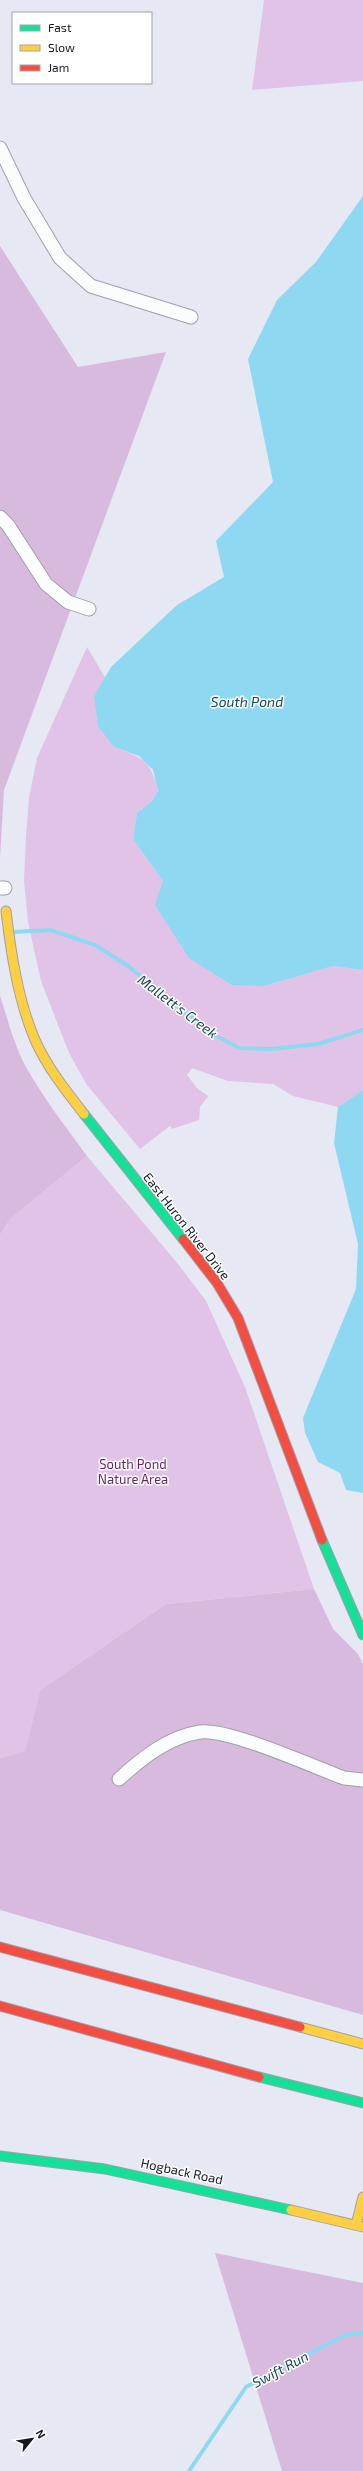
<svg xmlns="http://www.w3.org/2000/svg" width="363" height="2471" viewBox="0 0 363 2471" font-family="'Exo 2',sans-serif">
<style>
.green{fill:#e0c3e6}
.forest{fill:#d9badf}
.water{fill:#8fd8f1}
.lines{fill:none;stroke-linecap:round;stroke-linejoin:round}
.stream{stroke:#8fd8f1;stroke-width:4}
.street-casing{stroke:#9ea0aa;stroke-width:15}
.fast-casing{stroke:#9ea0aa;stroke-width:11}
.slow-casing{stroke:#9ea0aa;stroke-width:11}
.jam-casing{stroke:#9ea0aa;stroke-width:11}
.street{stroke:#fbfcfd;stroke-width:13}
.fast{stroke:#16e098;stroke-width:9}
.slow{stroke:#ffcf43;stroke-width:9}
.jam{stroke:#f24e42;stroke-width:9}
.labels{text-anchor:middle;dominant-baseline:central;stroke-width:3;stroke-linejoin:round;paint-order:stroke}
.street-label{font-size:13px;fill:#161822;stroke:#fff}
.park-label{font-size:13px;fill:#651f66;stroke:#fff}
.water-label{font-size:14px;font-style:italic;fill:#174552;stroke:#fff}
</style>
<rect width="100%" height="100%" fill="#e6e8f4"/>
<g class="green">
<path d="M264,0H363V81L252,90Z"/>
<path d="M87,647L106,679L94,696L114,747C143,758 150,759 158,791L152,801L137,813L133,839L163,881L264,986L333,966L363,970V1090L338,1107L293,1096L273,1084L228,1081L192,1068L187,1075L197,1088L208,1096L200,1107L199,1120L172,1129L170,1126L140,1149L87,1085L69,1053L41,981L28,922L24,880L26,837L29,798L37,758Z"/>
<path d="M87,1156L178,1264L206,1301L245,1387L314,1589L166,1604L40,1690L25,1751L0,1758V1235L10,1219Z"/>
</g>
<g class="forest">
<path d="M0,246L78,367L166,352L4,790L0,858Z"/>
<path d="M0,996C8,1020 14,1045 26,1067C44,1099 66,1127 87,1156L10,1219L0,1235Z"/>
<path d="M314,1589L333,1629L358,1654L363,1664V2015L0,1910V1758L25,1751L40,1690L166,1604Z"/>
<path d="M215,2253L363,2283V2471H282Z"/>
</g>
<g class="water">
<path d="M363,196V970L333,966L264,986L232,985L189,958L155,905L163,881L133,839L137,813L152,801L158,791L153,770L139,756L114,747L98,726L94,696L111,667L177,605L224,577L216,541L273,482L248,359L277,300L316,262Z"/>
<path d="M363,1090V1493L346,1490L340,1473L318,1462L305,1433L303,1418L356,1289L358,1244L334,1143L338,1107Z"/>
</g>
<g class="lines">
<g class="stream">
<path d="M12,932L51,930L95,945L128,966L211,1033L239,1048L271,1049L318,1044L363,1030"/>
<path d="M189,2471L246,2387L345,2335L363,2333"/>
</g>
<g class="street-casing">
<g id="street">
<path d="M0,148L24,198L60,258L91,286L191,317"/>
<path d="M0,517L8,525L46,584L68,602L89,609"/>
<path d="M0,888H5"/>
<path d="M119,1779C142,1758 168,1737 200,1732C228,1728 314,1767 344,1778L363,1780"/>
</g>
</g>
<g class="fast-casing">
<g id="fast">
<path d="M84,1114L183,1239"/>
<path d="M322,1540L363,1635"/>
<path d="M259,2077L363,2103"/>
<path d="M0,2156L105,2169L291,2210"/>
</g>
</g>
<g class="slow-casing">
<g id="slow">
<path d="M6,911C11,953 18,1000 35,1040C47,1067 66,1091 84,1114"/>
<path d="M300,2027L363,2044"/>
<path d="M291,2210L363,2227"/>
<path d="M356,2225L363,2197"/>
</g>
</g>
<g class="jam-casing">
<g id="jam">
<path d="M183,1239L217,1283L238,1318L322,1540"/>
<path d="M0,1947L300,2027"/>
<path d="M0,2006L259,2077"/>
</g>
</g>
<use href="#street" class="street"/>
<use href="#fast" class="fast"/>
<use href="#slow" class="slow"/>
<use href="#jam" class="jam"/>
</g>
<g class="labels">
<g class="street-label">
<text transform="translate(187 1226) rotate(52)">East Huron River Drive</text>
<text transform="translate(182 2171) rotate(12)">Hogback Road</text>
</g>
<g class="park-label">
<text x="133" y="1464">South Pond<tspan x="133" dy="15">Nature Area</tspan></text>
</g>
<g class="water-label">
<text x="247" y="701">South Pond</text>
<text transform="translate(178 1006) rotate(37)">Mallett's Creek</text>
<text transform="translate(280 2369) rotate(-28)">Swift Run</text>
</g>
</g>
<rect x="12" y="12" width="140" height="72" fill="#ffffff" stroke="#a2a3a7"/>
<rect x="20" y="25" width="20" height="6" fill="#16e098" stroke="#a2a3a7"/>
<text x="48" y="32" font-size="12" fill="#161822">Fast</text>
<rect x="20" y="45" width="20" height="6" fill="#ffcf43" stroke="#a2a3a7"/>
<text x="48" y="52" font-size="12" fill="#161822">Slow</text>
<rect x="20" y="65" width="20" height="6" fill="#f24e42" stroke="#a2a3a7"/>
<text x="48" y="72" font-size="12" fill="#161822">Jam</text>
<g transform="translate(32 2439) rotate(60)" stroke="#ffffff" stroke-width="3" paint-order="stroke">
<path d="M0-3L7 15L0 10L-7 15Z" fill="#161822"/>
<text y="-6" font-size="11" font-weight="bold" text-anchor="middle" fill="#161822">N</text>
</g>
</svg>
